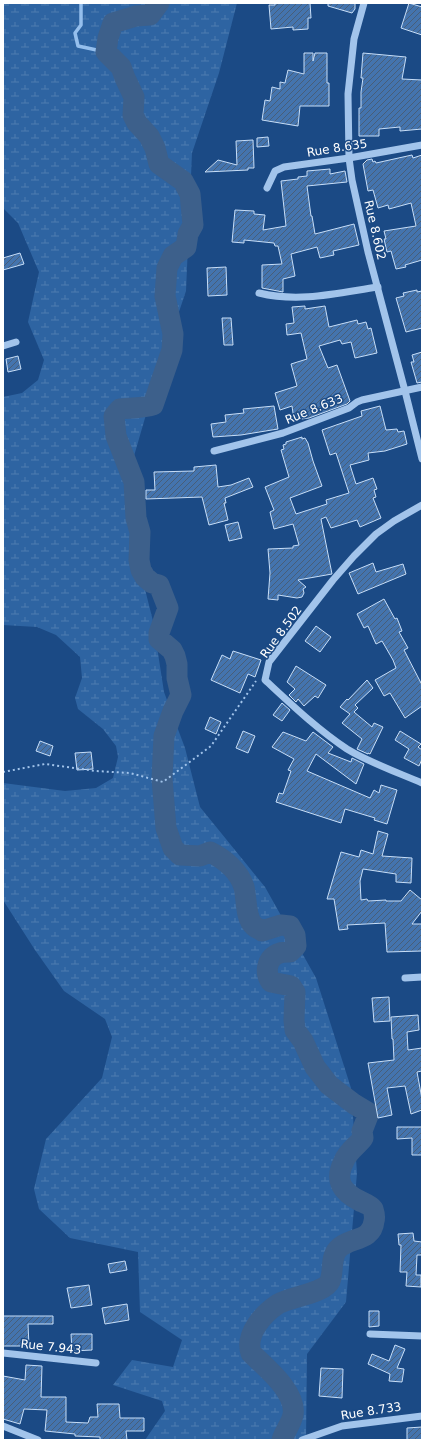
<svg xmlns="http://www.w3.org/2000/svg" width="425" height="1443" viewBox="0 0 425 1443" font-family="'DejaVu Sans',sans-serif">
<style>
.wetland{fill:url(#wetland-marsh)}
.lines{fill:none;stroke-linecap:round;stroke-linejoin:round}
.stream{stroke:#95bfed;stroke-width:3.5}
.river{stroke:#3d608b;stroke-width:21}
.building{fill:url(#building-hatch);stroke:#c7def8}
.path{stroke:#a2c4eb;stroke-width:2;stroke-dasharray:2 3;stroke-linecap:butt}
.minor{stroke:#a2c4eb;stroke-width:7}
.labels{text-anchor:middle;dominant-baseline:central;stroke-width:3;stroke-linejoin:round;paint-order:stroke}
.street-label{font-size:12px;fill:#fff;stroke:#1b4a85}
</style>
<defs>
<pattern id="wetland-marsh" width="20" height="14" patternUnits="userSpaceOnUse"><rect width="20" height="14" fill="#2e64a2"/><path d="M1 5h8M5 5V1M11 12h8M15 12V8" fill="none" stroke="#4d7bb0"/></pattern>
<pattern id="building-hatch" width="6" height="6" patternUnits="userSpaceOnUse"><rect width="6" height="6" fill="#4474ae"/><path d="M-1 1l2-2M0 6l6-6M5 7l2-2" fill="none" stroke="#485e78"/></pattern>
</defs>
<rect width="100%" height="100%" fill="#1b4a85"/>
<path class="wetland" d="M3,3H237L219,73L192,153L186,291L156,380L134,456L131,534L153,621L164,692L185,748L200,807L265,887L316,978L351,1088L357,1173L346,1302L307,1354L306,1440H145L165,1411L162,1401L113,1385L132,1360L173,1367L182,1340L140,1312L138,1252L70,1238L39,1209L34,1189L46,1139L102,1078L112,1037L105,1019L64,991L35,950L3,900V783L65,791L96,788L113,778L118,757L116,746L103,729L78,709L75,698L82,678L80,657L56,635L37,627L3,625V397L22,393L38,380L44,360L28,322L39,272L18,223L3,208Z"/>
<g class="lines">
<path class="stream" d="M81,3V25L75,33L78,46L106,52"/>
<path class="river" d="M159,3L150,15L136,16L113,23L108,38L106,52L121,67L125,78L134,97L133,115L137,123L149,136L155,148L159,164L183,181L190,194L193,225L188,234L186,247L173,256L167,268L165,296L173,334L172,350L153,405C145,408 130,408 120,409L114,416L116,436L134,482L136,518L140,532L139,560L141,570L145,577L152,583L159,585L168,608L159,633V639L172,650L175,656L177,664V678L181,695L173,711L164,736L162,778L166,828L173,848L180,855L200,856L210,852C224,859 239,871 244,887C247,899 245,918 254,926C256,928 260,929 262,931L281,925L290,926L295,935L296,946L290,952C287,952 283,952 280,953C267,957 264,972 271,982L291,986L295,992L294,1020L295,1030L303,1041L315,1067L329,1085L354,1104L369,1113L362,1131L363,1138C357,1146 348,1151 344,1161C334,1181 342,1192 360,1201C364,1203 370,1205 373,1209C374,1212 375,1218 374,1221C372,1242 349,1237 338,1249C330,1258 334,1271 330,1281C325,1293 289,1297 278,1304C263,1314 245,1334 251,1353C265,1367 297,1392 293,1415C291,1424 285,1431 282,1440"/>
</g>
<g class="building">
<path d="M275,3H310L311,18H308V29L293,30V27L271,29L269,5H275Z"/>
<path d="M328,3H355V9L352,13L328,6Z"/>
<path d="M409,3L422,7V35L401,28Z"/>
<path d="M304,53H313V61L315,53H327V83H329V106H300L298,126L262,120L265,100L270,101L272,87L280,89V82L285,83L288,70L304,74Z"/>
<path d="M363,53L406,57L402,79L422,80V129L400,131V127L379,129V136H359V108H361V92L363,78H361Z"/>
<path d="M268,137L269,146L257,147V138Z"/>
<path d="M253,140L254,168H248V170L205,172L218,160L237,165L236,141Z"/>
<path d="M412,155L413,158L422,155V260L405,265L406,267L396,269L391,251L387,252L384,239H386L384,231L416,226L411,203L389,209L388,205L378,208L373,190L368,191L363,164L367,160L372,159L373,162L375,161L376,163Z"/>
<path d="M330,169V174L345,171L347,182L307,186L311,216H312L315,234L354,224L359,245L333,251L334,255L320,258L317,247L291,254L295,276L283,279V292L262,288V265L282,264L278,246H275L274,243L244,240V243L232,242L235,210L254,211V214L265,215L263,230L286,226L281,181L298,179V177L307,176V171Z"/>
<path d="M20,253L24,264L3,270V258Z"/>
<path d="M226,267L227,295L208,296L207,268Z"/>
<path d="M417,290V292L422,291V328L406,332L396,298L404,296L403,293Z"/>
<path d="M305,306V309L325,306L329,327L357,320L358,324L366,322L368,329L371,328L377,353L355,358L351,342L342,344L340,340L319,346L328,368L337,365L350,401L347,404L309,418L294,420L292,406L280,410L275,393L297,386L291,364L307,359L301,333L287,335L286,324L294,323L292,307Z"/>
<path d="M222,318H231L233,345H224Z"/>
<path d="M422,352V382L417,383L411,362H414L412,355Z"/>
<path d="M18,356L21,369L8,372L6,359Z"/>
<path d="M274,406L278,429L241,435L213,437L211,424L226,422L225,415L244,413L243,409Z"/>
<path d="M380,406L386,430L397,429L398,432L404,431L407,444L385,451L368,453L369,460L350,465L356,484L373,478L377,489L374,490L376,497L373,498L381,518L360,527L357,520L331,528L326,517L321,519L332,574L298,580L306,587L303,589L304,593L302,597L297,598L278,595V600L268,599L270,573L268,549L293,548V546L299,545L293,524L274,529L270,512L274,510L265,487L289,477L281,450L284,449L283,445L286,444V442L302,437V439L305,438L308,443L313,461L322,486L290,498L296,514L327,504L326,500L349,493L336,453L330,455L322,430L362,416L361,411Z"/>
<path d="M216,465L218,487L231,485L249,478L253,487L225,498L226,503H224L228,520L209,525L202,497L146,499V490H155L154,472L194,471V467Z"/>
<path d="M238,522L242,538L229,541L225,525Z"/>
<path d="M373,563L376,572L403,564L406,574L358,594L349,573Z"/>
<path d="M384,599L395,619L397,618L402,631L399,632L408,648L404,650L422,685V706L405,718L390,693L384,696L375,680L396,668L393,660L382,641L376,644L368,626L364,628L357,614Z"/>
<path d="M316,626L331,637L320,652L305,641Z"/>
<path d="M233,651L261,660L255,677L248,674L240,693L211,680L222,655L230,659Z"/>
<path d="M296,666L326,685L318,698L315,696L304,706L298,699L296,702L289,695L295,689L287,682Z"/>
<path d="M367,680L373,688L355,705L358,708L354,712L372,727L374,723L383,727L370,754L368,753V754L357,749L362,739L342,723L350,714L340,707L347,699L348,700Z"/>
<path d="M282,703L290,710L282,721L273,715Z"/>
<path d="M210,717L221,722L216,734L205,729Z"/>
<path d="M243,731L255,736L248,753L236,748Z"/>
<path d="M400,731L421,744L418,747L422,750V759L419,766L404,758L409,749L395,740Z"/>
<path d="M283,732L306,741L313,732L333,747L328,753L351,762L352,758L364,764L356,784L316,754L307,771L370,798L374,790L379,793L381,785L397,790L387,824L374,820L375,818L345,809L341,823L276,802L279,793L283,794L291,771L288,770L294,759L272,747Z"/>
<path d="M40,741L53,746L50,756L36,751Z"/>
<path d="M91,752L93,769L77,770L75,753Z"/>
<path d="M378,831L388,834L382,856L412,858L411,883L396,882V874L363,869L360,881L361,900L367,899L368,901L386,900V901H401L410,890L422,900V911L412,924H422V951L387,952L385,923L347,925L348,929L339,930L334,899H327L341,852L359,857L361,850L373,854Z"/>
<path d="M389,997L390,1021L374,1022L372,998Z"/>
<path d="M418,1015L419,1030L407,1032L408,1050L422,1048V1071L417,1072L422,1099V1110L411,1114L405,1086L387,1088L392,1115L378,1118L368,1063L394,1060L393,1039H392L391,1017Z"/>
<path d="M397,1127H422V1155H412V1138L397,1139Z"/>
<path d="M413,1233L414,1241L422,1242V1255H417L416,1275H421V1287L406,1286L407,1272H400L401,1245H399L398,1234Z"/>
<path d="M125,1261L127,1270L110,1273L108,1264Z"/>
<path d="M89,1285L92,1305L71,1308L67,1288Z"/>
<path d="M127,1304L129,1320L105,1324L102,1308Z"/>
<path d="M369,1311H379V1326L369,1327Z"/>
<path d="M3,1316H53V1324H28L29,1346H3Z"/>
<path d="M71,1334H92V1350L72,1351Z"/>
<path d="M395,1345L405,1349L397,1368L404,1369L402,1382L389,1381L390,1374L368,1364L372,1354L389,1361Z"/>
<path d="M26,1365L42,1366L41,1397H66V1422L88,1423L90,1417H98L97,1404H119L120,1418H144V1431H126L127,1440H100V1437L75,1436V1434L45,1431L47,1410L24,1409L20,1424L3,1419V1376L25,1380Z"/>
<path d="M321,1368L343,1369L342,1398L319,1396Z"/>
<path d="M422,1427V1440H407V1428Z"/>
</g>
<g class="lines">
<path class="path" d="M3,772L45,764L96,771L130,773L163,782L211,746L256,681"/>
<g class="minor">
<path d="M364,3L354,39L348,94L349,158L352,180L368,252L405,391L422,459"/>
<path d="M267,188L275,171L284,167L349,158L422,145"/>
<path d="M259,293C299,303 338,293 378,287"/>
<path d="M3,346L16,342"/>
<path d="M214,451L283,433L349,408L357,402L362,400L422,387"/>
<path d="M422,505L394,521L376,534L354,556L333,580L269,662L265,680C291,704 317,729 347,749C368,762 399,773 422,783"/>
<path d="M405,978L422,977"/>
<path d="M370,1334L422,1336"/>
<path d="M3,1353L96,1363"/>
<path d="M3,1426L38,1440"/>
<path d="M302,1440L342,1426L422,1416"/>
</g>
</g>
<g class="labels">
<g class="street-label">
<text transform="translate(337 148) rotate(-9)">Rue 8.635</text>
<text transform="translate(375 230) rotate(77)">Rue 8.602</text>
<text transform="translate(314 409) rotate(-22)">Rue 8.633</text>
<text transform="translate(281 632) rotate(-54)">Rue 8.502</text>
<text transform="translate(51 1347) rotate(6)">Rue 7.943</text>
<text transform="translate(371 1411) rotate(-9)">Rue 8.733</text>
</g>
</g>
<rect width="425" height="1443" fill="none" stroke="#ffffff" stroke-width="8"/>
</svg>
